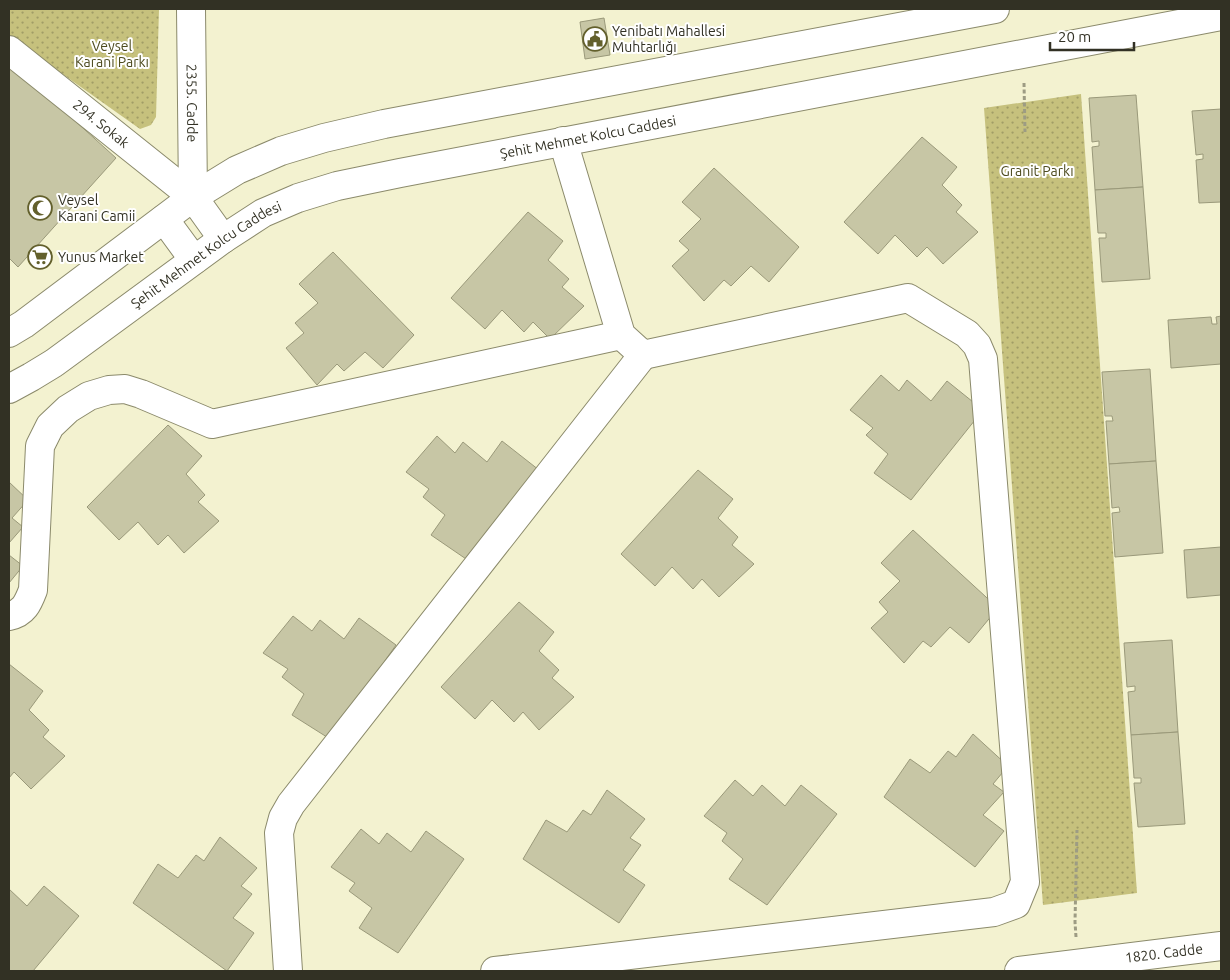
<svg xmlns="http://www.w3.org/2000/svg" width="1230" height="980" viewBox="0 0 1230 980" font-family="Ubuntu,sans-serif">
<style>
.park{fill:url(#park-dots)}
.building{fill:#c7c6a5;stroke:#9a997a}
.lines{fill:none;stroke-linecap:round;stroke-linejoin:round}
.minor-casing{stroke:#8b8a6b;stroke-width:30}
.major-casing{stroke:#8b8a6b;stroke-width:30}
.path{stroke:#9d9c83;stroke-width:3;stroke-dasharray:4 2.5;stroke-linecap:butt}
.minor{stroke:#fff;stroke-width:28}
.major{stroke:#fff;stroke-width:28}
.labels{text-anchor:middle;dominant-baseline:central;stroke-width:4;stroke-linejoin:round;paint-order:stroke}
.poi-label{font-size:14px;fill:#323124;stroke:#fff;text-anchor:start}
.park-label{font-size:14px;fill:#4e4c20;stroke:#fff}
.street-label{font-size:14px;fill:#323124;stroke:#fff}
</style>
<defs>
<pattern id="park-dots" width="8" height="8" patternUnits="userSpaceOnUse" patternTransform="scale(1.25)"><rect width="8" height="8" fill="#c6c17d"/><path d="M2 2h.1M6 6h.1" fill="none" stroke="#a19d66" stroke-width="1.8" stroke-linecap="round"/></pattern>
</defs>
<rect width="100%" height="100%" fill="#f3f2d0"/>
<g class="park">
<path d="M9,9H159L156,117L151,125L140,129L9,36Z"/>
<path d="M1081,94L1137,893L1043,905L984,108Z"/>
</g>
<g class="building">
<path d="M604,18L610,55L585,59L580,22Z"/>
<path d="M9,61L116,158L18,267L9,258Z"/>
<path d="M1136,95L1143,187L1095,190L1092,147L1099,146V141L1092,142L1089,98Z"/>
<path d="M1221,109V202L1199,203L1196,160L1203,159V154L1196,155L1192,111Z"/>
<path d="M922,137L957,167L942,185L962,205L956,212L978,232L943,264L927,247L917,257L895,235L878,254L844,222Z"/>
<path d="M714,168L799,247L769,282L751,266L731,286L724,280L704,301L672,266L689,250L679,241L701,219L682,202Z"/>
<path d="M1143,187L1150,279L1102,282L1099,238H1106V233H1098L1095,190Z"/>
<path d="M528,212L563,241L548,260L569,279L562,287L584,306L550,339L533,322L524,332L502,310L485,329L451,298Z"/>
<path d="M333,252L414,335L383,368L365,352L344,371L337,364L317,385L286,348L304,333L295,323L318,303L299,284Z"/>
<path d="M1221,316V364L1171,368L1168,320L1211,317L1212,324H1217L1216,317Z"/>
<path d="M1150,369L1156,461L1109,464L1106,421H1113L1112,416H1105L1102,372Z"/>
<path d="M881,375L899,391L907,380L931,401L947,381L983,410L911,500L874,473L888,454L866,435L873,428L850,410Z"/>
<path d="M168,425L202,456L186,474L205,495L198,502L219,521L184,553L168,535L158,545L138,522L119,540L87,507Z"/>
<path d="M437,436L455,453L463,442L487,462L502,441L539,470L469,561L431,535L445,515L423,497L429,489L406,472Z"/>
<path d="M1156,461L1163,553L1115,557L1112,513L1120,512L1119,507L1112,508L1109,464Z"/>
<path d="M698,470L733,499L718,518L738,537L732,545L754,564L719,597L702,579L693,589L672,567L655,586L621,554Z"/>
<path d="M9,482L28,500L12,518L23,527L9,543Z"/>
<path d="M913,530L998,608L969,643L950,627L931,647L923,641L904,663L871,628L888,612L879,602L900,581L881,563Z"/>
<path d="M1221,547V595L1187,598L1184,550Z"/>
<path d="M9,555L23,566L9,583Z"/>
<path d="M519,602L554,632L539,651L559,670L552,678L574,697L539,730L523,712L514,722L492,700L475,719L441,687Z"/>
<path d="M293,616L312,631L320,620L344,639L359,618L396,645L330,739L292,715L304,694L282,677L288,669L263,653Z"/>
<path d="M1172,640L1178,732L1131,735L1128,692L1135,691V686L1127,687L1124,643Z"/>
<path d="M9,664L43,691L29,710L49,730L43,737L65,756L31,789L14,772L9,778Z"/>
<path d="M1178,732L1185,824L1138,827L1134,783H1141V778H1134L1131,735Z"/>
<path d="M973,734L1008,766L993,784L1004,792L983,815L1004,831L975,867L884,797L910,759L930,773L948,751L956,757Z"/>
<path d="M735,780L753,796L762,785L785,806L801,785L837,814L767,905L729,879L743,859L722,841L727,833L704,816Z"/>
<path d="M607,790L645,819L630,838L641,845L623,870L645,885L619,923L523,859L546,820L567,832L583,810L591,815Z"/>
<path d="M361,829L379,844L387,833L411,852L426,831L464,859L398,953L359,928L372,908L349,891L355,883L331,867Z"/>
<path d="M220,837L257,868L241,886L252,894L233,918L254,933L227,971L133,903L158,864L178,878L196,855L204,861Z"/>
<path d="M44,886L79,916L33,971H9V889L27,906Z"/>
</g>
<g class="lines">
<g class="minor-casing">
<g id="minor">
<path id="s1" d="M191,9L193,197"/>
<path id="s2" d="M9,50L193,197L223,239"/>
<path d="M164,219L194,260"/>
<path d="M9,333L24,324L193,197L237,170L281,151L324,138L384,124L995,9"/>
<path id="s3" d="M9,389L31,377L54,363L223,239L263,213L298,198L337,186L400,173L1221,16"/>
<path d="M9,616C24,613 28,603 33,590L40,446L50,426L68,409L89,396L109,390L125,389L141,394L212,424L621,335"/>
<path d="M288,971L279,833L283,818L291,804L643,355"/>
<path d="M495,971L994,912L1016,904L1025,882L983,359L977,345L967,334L908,298L643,355L621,335L563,141"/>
</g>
</g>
<g class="major-casing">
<g id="major">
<path id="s4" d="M1019,971L1221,946"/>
</g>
</g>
<g class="path">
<path d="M1024,83L1025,132"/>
<path d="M1076,937L1075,922L1077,830"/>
</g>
<use href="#minor" class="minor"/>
<use href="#major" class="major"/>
</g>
<defs>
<g id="civic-ring" transform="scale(1.25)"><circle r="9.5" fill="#fff" stroke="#63602c" stroke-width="1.5"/><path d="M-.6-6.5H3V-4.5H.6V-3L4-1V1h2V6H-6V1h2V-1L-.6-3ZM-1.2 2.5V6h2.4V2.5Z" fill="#63602c"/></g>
<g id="mosque-ring" transform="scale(1.25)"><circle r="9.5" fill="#fff" stroke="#63602c" stroke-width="1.5"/><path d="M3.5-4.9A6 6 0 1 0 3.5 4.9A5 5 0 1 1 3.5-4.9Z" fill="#63602c"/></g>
<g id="supermarket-ring" transform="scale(1.25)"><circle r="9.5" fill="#fff" stroke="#63602c" stroke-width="1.5"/><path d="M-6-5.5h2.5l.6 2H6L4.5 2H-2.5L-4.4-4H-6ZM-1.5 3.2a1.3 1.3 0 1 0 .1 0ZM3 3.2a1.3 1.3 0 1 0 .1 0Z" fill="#63602c"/></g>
</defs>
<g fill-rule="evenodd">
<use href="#civic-ring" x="595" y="39"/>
<use href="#mosque-ring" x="40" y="208"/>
<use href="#supermarket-ring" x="40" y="257"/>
</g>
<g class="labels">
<g class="poi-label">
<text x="612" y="31">Yenibatı Mahallesi<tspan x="612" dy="16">Muhtarlığı</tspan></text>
<text x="58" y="200">Veysel<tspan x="58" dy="16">Karani Camii</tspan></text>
<text x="58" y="257">Yunus Market</text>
</g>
<g class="park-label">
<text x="112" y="46">Veysel<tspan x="112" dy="16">Karani Parkı</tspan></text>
<text x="1037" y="171">Granit Parkı</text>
</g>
<g class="street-label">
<text stroke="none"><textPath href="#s1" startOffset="94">2355. Cadde</textPath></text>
<text stroke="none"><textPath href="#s2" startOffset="118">294. Sokak</textPath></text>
<text stroke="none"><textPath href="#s3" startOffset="644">Şehit Mehmet Kolcu Caddesi</textPath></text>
<text stroke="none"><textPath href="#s3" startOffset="239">Şehit Mehmet Kolcu Caddesi</textPath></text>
<text stroke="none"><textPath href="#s4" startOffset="146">1820. Cadde</textPath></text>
</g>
</g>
<rect width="1230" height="980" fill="none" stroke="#323124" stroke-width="20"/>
<path d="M1050 42v8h84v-8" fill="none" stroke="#323124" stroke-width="2.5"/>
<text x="1058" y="42" font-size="15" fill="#323124" stroke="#ffffff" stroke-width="4" paint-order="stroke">20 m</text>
</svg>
